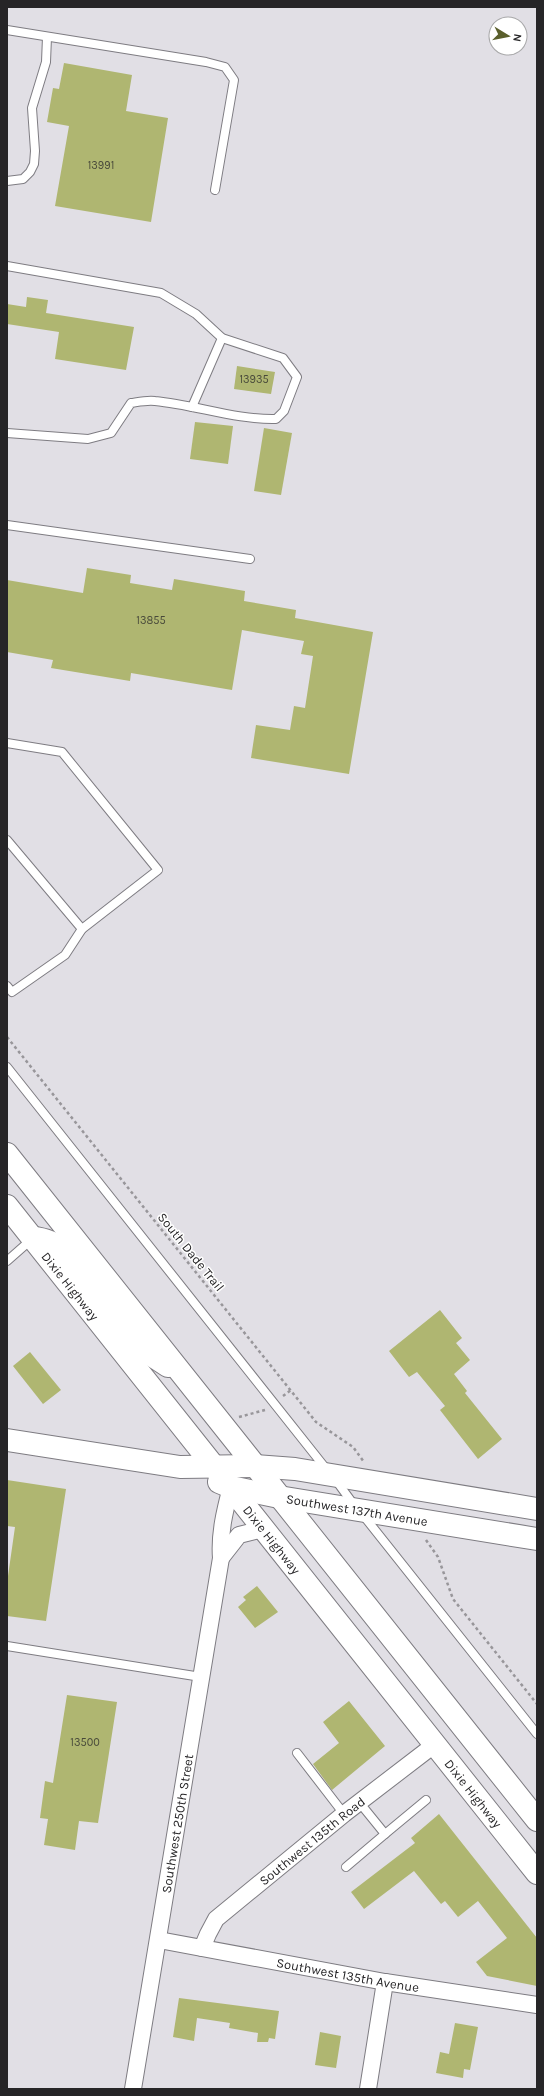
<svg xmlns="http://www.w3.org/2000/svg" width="544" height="2096" viewBox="0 0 544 2096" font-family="Karla,sans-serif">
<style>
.building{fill:#afb671}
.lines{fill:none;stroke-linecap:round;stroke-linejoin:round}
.service-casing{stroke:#7e7c82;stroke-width:10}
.minor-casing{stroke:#7e7c82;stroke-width:18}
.secondary-casing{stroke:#7e7c82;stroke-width:24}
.trunk-casing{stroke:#7e7c82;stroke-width:24}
.path{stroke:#98969a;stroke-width:2.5;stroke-dasharray:3 3;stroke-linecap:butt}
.service{stroke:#fff;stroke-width:8}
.minor{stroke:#fff;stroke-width:16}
.secondary{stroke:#fff;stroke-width:22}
.trunk{stroke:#fff;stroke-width:22}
.labels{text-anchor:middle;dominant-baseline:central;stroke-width:3;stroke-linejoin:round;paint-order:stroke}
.number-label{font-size:11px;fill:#48493a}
.street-label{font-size:13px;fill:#262527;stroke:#fff}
</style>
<rect width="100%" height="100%" fill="#e1dfe5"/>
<g class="building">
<path d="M64,63L132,75L126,111L168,118L151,222L55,206L69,126L47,122L53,88L59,89Z"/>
<path d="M27,297L48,300L46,313L134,327L126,370L55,359L59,332L7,324V304L26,307Z"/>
<path d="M237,366L275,372L271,394L234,389Z"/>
<path d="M195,422L233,426L228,464L190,459Z"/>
<path d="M264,428L292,433L281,495L254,491Z"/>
<path d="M87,568L131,575L130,583L172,590L174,579L245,591L244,601L296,610L295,618L373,632L349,774L251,758L256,725L290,730L294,706L305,708L313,656L301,654L304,641L242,630L232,690L131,673L130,681L51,668L53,660L7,652V580L83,593Z"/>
<path d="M440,1310L462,1338L456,1343L470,1360L454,1374L467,1391L465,1393L502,1439L478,1459L440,1410L445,1406L417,1372L409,1377L389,1351Z"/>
<path d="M30,1352L61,1390L43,1404L13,1366Z"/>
<path d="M7,1480L66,1489L46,1621L7,1616V1583L15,1527L7,1526Z"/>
<path d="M257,1586L278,1612L255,1628L238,1607L246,1600L243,1597Z"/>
<path d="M67,1695L117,1702L98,1823L79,1821L75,1850L44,1845L48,1819L40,1818L45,1781L53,1783Z"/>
<path d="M349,1701L385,1746L332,1790L313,1764L339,1743L323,1722Z"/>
<path d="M439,1814L537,1938V1986L487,1976L476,1962L507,1938L478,1901L458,1917L445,1901L441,1904L414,1871L364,1909L351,1892L415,1843L411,1838Z"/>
<path d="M179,1998L279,2011L275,2039L269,2038L268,2042H257L258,2033L229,2028L230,2023L197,2018L194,2041L173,2037Z"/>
<path d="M455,2023L478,2027L470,2070L464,2069L463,2078L436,2073L440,2052L449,2054Z"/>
<path d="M320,2032L341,2036L336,2068L315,2065Z"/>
</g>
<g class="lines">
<g class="service-casing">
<g id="service">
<path d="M7,30L206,62L225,67L234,80L215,190"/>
<path d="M7,181L23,179L30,172L34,164L35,151L32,108L46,62L47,37"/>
<path d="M7,266L161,293L196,314L222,338L283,358L297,377L284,411L276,419C236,420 196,405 155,401C147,400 138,402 131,403L111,433L88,439L7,433"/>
<path d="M192,407L222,338"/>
<path d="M7,525L250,559"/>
<path d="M7,743L62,752L158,870L82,929L7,840"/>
<path d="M7,986L12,992L65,955L82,929"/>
<path d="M7,1067L327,1470"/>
<path d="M7,1261L32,1239"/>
<path d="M335,1479L354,1505"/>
<path d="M363,1515L537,1734"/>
<path d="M7,1646L201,1677"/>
<path d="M297,1753L344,1814"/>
<path d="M359,1802L385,1834L426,1800"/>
<path d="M346,1867L385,1834"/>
</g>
</g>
<g class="minor-casing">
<g id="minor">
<path d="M221,1558L239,1535L263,1529"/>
<path id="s1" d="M159,1940L385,1982L537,2005"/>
<path id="s2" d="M202,1948L208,1934L216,1919L344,1814L434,1745"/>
<path id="s3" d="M133,2089L221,1558C219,1534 225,1510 231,1487"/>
<path d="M368,2089L385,1982"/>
</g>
</g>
<g class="secondary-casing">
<g id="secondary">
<path d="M7,1440L180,1467L255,1466L295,1469L537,1509"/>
<path id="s4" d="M219,1482L231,1487L279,1497L537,1539"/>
</g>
</g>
<g class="trunk-casing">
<g id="trunk">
<path d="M7,1154L537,1820"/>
<path id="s5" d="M7,1206L537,1873"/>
<path d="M33,1238C46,1239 54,1243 65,1251L139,1347L168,1366"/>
</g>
</g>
<g class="path">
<path d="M7,1037L316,1422L353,1447L364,1462"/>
<path d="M283,1396L291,1390"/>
<path d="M239,1417L265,1410"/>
<path d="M426,1540L438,1557L453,1599L537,1704"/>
</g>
<use href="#service" class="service"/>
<use href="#minor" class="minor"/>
<use href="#secondary" class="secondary"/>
<use href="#trunk" class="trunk"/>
</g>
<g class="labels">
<g class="number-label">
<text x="101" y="165">13991</text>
<text x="254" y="379">13935</text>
<text x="151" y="620">13855</text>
<text x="85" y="1742">13500</text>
</g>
<g class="street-label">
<text transform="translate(191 1252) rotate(51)">South Dade Trail</text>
<text stroke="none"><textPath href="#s5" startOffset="102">Dixie Highway</textPath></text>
<text stroke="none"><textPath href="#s4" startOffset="141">Southwest 137th Avenue</textPath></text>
<text stroke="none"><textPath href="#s5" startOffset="426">Dixie Highway</textPath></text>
<text stroke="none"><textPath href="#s5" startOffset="750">Dixie Highway</textPath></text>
<text stroke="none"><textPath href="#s3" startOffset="269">Southwest 250th Street</textPath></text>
<text stroke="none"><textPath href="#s2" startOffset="156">Southwest 135th Road</textPath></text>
<text stroke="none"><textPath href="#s1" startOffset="192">Southwest 135th Avenue</textPath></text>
</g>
</g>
<rect width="544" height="2096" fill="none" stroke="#262527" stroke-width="16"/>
<g transform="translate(508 36) rotate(100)"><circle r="19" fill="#ffffff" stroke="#a8a8a9"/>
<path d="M0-3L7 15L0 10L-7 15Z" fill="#5a5f2c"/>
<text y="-6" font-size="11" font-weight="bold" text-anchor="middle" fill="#262527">N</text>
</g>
</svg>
